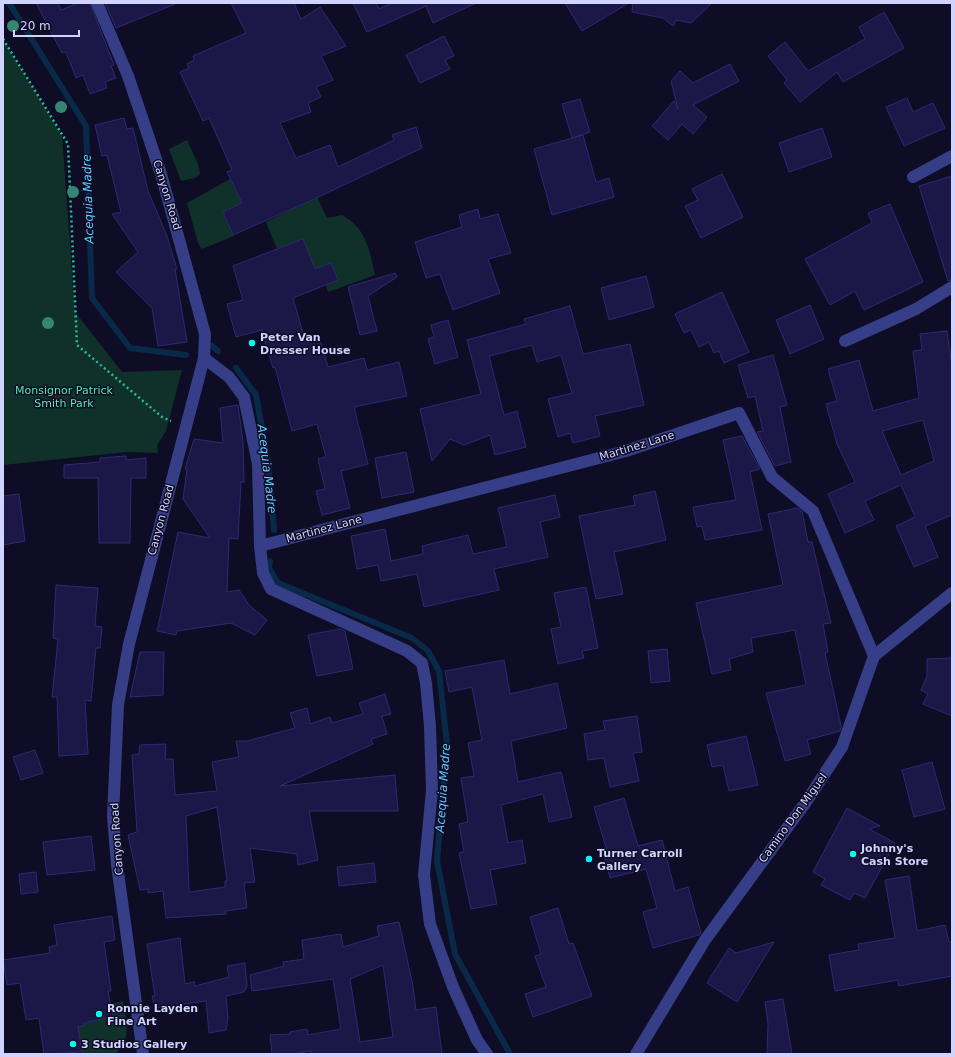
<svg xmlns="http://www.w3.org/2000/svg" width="955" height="1057" viewBox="0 0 955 1057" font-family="'DejaVu Sans',sans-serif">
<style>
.green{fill:#10302a}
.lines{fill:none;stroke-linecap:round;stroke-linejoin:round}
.stream{stroke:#092949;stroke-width:6}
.building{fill:#1b1847;stroke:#2d2975;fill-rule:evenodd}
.path{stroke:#27bd9f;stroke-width:2.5;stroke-dasharray:2 3;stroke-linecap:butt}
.minor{stroke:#353e87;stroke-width:12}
.tree{fill:#368570}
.poi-dot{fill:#00fcf2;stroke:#0e0d25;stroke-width:1.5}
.labels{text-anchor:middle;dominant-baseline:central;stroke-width:3;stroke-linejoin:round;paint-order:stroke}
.street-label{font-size:11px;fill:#d1d3ff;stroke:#0e0d25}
.poi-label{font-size:11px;font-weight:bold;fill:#d1d3ff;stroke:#0e0d25;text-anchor:start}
.park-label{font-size:11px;fill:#56e7ae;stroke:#0e0d25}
.water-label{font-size:12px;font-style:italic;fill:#5fcbff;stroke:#0e0d25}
</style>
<rect width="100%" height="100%" fill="#0e0d25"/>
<g class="green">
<path d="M3,39L62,136L75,312L122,372L182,370L166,431L157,445L158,453L127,452L3,465Z"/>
<path d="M187,140L198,164L200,174L195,178L181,181L169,149Z"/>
<path d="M230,179L242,203L223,212L234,236L202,249L198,243L187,203Z"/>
<path d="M317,197L327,218L342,215C367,229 369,249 375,275L328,292L326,285L338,280L331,263L315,269L303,239L277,249L266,222Z"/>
<path d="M123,1001C126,1021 133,1039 115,1054H82L78,1027L84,1025V1023L113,1016L111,1004Z"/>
</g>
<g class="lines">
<g class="stream">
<path d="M9,3L86,126L92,298L130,348L186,355"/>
<path d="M212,346L218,351"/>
<path d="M236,368L256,395L268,462L274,530"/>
<path d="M270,561L269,568L278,583L412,638L428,651L439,671L447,744L437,861L455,954L510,1054"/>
</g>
</g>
<g class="building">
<path d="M36,3H58L61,10L78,3H90L114,65L111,66L116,78L105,82L107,88L90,94L83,75L76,78L66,52L62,53Z"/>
<path d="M105,3H175V4L116,28Z"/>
<path d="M231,3H294L301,19L320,7L346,46L321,56L333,80L316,87L321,97L308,103L311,112L280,123L296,158L330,145L338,167L394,140L392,135L416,127L422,148L312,200L233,235L223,212L242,203L227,172L232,170L209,118L203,121L180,72L189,68L187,64L194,60L193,56L246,33Z"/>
<path d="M353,3H376L379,9L391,3H476L433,23L426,6L367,32Z"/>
<path d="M565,3H629L582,31Z"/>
<path d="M633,3H712L691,23L676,20L673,26L663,18L632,12Z"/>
<path d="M884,12L904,48L843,82L837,72L800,102L784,83L787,80L768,56L785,42L808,71L865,39L859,27Z"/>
<path d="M444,36L454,56L445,60L450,69L420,83L406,55Z"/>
<path d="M730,64L739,81L693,105L707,117L693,134L682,124L668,140L652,126L674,101L678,109L671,81L680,71L693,83Z"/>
<path d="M907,98L913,112L933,103L945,128L904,146L886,107Z"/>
<path d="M580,99L590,132L572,138L562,104Z"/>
<path d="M124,118L127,129L133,128L148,191L167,236L177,269H175L187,342L158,346L152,308L116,272L138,252L112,214L121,212L107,155L102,156L95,125Z"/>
<path d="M822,128L832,157L789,172L779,143Z"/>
<path d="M583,135L596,182L609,178L614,197L552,215L534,149Z"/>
<path d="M722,174L743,217L701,238L685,206L698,200L692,189Z"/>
<path d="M952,176V280L948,281L919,186Z"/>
<path d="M890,204L923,282L864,310L855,291L830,305L805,259L872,223L868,213Z"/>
<path d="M478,209L480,219L498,214L511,253L488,259L500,293L453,310L440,274L426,278L415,242L462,227L459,215Z"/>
<path d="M303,239L315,269L331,263L338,280L293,298L305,340L319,336L328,367L364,358L367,370L399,362L407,396L354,407L368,464L341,471L350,508L322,515L316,491L325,489L318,459L326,457L317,424L292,431L275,367L273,368L262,330L236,337L227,304L243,300L233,266Z"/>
<path d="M395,273L397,277L368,296L377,331L360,335L348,287Z"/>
<path d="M646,276L654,307L609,320L601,288Z"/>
<path d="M722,292L749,352L724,363L719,351L714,353L709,342L699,347L691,330L684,333L675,314Z"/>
<path d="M810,305L824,339L790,354L776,320Z"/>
<path d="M570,306L583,354L630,344L644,405L595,416L600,436L573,443L570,433L558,437L548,399L572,393L561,355L537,362L532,345L489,356L504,415L517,411L526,447L495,455L490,435L464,445L450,439L432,461L420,409L481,394L467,340L526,324L524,319Z"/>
<path d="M448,320L458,357L435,364L428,339L434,337L431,325Z"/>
<path d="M947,331L952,367V515L925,526L938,557L914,567L896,526L915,517L901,485L865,501L874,520L845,533L828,494L855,482L837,444L826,404L837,401L828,369L859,360L873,411L919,398L913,351L922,350L920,334ZM923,420L934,461L901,475L882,431Z"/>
<path d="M773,355L787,405L780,407L791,462L775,466L757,432L763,431L755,396L748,398L738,365Z"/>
<path d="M238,405L243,442L244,482H241L238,539L229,538L227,592L239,590L249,605L267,620L255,635L231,623L177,631L176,635L157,631L178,532L210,538L183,499L187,469H185L194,439L223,443L220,408Z"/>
<path d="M742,436L760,469L750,472L762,530L705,540L702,526L697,527L693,507L736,500L723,440Z"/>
<path d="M406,452L414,492L382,498L375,458Z"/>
<path d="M126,456V460L146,458V478H131L130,543H99L98,478H64V465L100,462V458Z"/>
<path d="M655,491L666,540L614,552L623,594L596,599L579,516L635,505L633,496Z"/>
<path d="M19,494L25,541L3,545V496Z"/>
<path d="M555,495L560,517L540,522L548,557L494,569L499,590L424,607L417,574L381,581L378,565L357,569L351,536L385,529L391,561L423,554L422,546L468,535L473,554L507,547L498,508Z"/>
<path d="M797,508L802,511L808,542H812L831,623L823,624L828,652L825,653L841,726L840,731L807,740L811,754L785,761L766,693L806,685L795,630L751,638L753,652L729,659L731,670L712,674L696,603L783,585L768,514Z"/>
<path d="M56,585L98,588L95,626L102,627L100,648H96L91,701L85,700L88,754L59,756L57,697H52L58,639L53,638Z"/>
<path d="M586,587L598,648L582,651L584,658L558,664L551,629L561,627L554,593Z"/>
<path d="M340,629L345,631L353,669L317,676L308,635Z"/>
<path d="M667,649L670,681L651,683L648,651Z"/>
<path d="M140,652H164L163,695L130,697Z"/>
<path d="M952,658V716L923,704L928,694L921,690L927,676V659Z"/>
<path d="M504,660L510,694L557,683L567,728L511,741L518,782L561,772L572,817L549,822L543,794L501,805L508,843L522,840L526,863L490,870L497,904L471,909L459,853L464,852L459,824L468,822L461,778L474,776L468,743L482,740L472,687L449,692L445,671Z"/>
<path d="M385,694L391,714L382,716L387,734L371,739L373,744L280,786L395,775L398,811H309L318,860L298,865L297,854L250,848L255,882L244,883L247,908L225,911L226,914L166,918L163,891L148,893V889L140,890L128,835L137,832L132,755L139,754L140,745L166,744L165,759H173L175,795L217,791L212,762L239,757L236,741H247L295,728L290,713L307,708L310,724L330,717L332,723L363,714L359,703ZM217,807L227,881H225V887L189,892L186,816Z"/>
<path d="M637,716L642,752L633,753L639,781L610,787L604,758L588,760L584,734L605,730L603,721Z"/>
<path d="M746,736L758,785L729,791L723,765L712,767L707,745Z"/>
<path d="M35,750L43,773L21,780L13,757Z"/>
<path d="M932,762L945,809L914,817L902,770Z"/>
<path d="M624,798L638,846L662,840L675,891L688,887L701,933L699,935L653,948L643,912L657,908L646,869L610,878L604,855L608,854L594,807Z"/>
<path d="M847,808L880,826L869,829L895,843L865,898L854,893L850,900L821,885L825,879L813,872Z"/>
<path d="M91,836L95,870L47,875L43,842Z"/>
<path d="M374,863L376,882L339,886L337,867Z"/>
<path d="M36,872L38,892L21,894L19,874Z"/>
<path d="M909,876L917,931L945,925L949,942H952V976L899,986L898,980L835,991L829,955L859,950L858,944L895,938L885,880Z"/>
<path d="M558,908L569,944L573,943L592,996L533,1017L525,994L546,987L535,956L541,954L530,917Z"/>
<path d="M112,916L115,940L104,942L111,991H108L113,1016L84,1023V1025L78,1027L82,1052L44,1054L39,1018L26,1020L20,983L7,985L3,960L50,953L49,947L57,945L54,925Z"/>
<path d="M399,922L413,986L416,1010L436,1007L442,1054H311V1051L291,1054H272L270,1035L290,1034V1032L307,1029L308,1035L341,1029L333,979L252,991L250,975L284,966L283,962L304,959L302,940L341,934L343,947L379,936L377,926ZM383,965L393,1037L360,1042L350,979Z"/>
<path d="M180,938L185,984L194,982L195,986L229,977L227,966L245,963L247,986L244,992L226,996L228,1018L226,1030L209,1033L206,1001L155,1008L152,996H155L147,944Z"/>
<path d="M774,942L737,1002L707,983L729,948L736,953Z"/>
<path d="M783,999L792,1054H767L768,1024L765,1002Z"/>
</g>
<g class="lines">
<path class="path" d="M3,39L68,144L77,345L162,417L171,421"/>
<g class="minor">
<path d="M97,3L128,76L161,174L205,334L204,358L129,644L118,705L113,817L117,865L143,1054"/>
<path d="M913,177L952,156"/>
<path d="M845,341L916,309L952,287"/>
<path d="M204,358L229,377L244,397L258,464L260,546L263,573L271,589L407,651L422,663L426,683L430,726L432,790L424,875L430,924L453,987L477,1040L487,1054"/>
<path d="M260,546L626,451L739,413L772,477L813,511L874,656"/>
<path d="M636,1054L705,940L806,802L842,747L874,656L952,593"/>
</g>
</g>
<g class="tree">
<circle cx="13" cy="26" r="6"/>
<circle cx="61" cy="107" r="6"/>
<circle cx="73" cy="192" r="6"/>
<circle cx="48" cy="323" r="6"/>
</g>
<g class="poi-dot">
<circle cx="252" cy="343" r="4"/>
<circle cx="853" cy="854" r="4"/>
<circle cx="589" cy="859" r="4"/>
<circle cx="99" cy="1014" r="4"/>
<circle cx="73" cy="1044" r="4"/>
</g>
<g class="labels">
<g class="street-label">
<text transform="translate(167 195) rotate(73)">Canyon Road</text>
<text transform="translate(637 446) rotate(-17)">Martinez Lane</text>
<text transform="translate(161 520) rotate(-75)">Canyon Road</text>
<text transform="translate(324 529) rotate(-15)">Martinez Lane</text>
<text transform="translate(793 818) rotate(-54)">Camino Don Miguel</text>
<text transform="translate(117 839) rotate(-94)">Canyon Road</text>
</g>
<g class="poi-label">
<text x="260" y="337">Peter Van<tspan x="260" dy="13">Dresser House</tspan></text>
<text x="861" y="848">Johnny's<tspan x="861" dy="13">Cash Store</tspan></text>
<text x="597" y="853">Turner Carroll<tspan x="597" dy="13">Gallery</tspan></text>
<text x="107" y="1008">Ronnie Layden<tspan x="107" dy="13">Fine Art</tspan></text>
<text x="81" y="1044">3 Studios Gallery</text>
</g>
<g class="park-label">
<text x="64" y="390">Monsignor Patrick<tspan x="64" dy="13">Smith Park</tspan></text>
</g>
<g class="water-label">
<text transform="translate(88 199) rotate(-92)">Acequia Madre</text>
<text transform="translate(267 469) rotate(83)">Acequia Madre</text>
<text transform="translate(443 788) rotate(-86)">Acequia Madre</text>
</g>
</g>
<rect width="955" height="1057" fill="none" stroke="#d1d3ff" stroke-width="8"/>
<path d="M14 30v6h65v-6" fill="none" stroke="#d1d3ff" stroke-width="2"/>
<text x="20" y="30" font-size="12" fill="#d1d3ff" stroke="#0e0d25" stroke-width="3" paint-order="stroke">20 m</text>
</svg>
